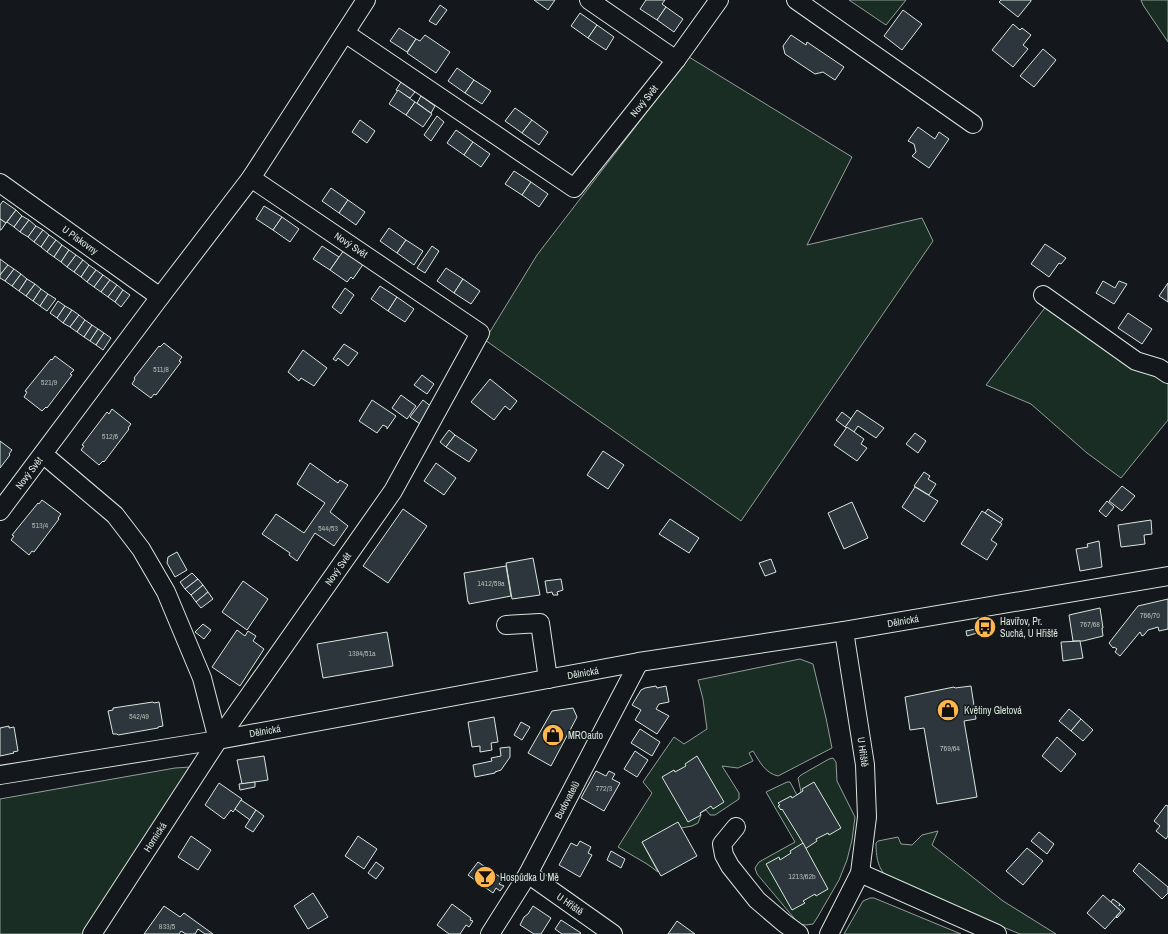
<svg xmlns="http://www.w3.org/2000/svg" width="1168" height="934" viewBox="0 0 1168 934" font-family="'Archivo Narrow',sans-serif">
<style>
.green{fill:#1a2d24;stroke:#939e99}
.building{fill:#2c363c;stroke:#d8e6dc}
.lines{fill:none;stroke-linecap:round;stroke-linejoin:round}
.minor-casing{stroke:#d8e6dc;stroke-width:20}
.minor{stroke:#14181c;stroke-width:18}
.labels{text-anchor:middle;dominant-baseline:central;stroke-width:3;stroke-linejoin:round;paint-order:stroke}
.number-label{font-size:8px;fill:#adbab4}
.street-label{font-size:10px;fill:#d8e6dc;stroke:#14181c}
.poi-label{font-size:10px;fill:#d8e6dc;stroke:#14181c;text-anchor:start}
</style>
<rect width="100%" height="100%" fill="#14181c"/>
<g class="green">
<path d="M849,0H906L886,25Z"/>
<path d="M1141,0H1168V42L1143,5Z"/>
<path d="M689,57L852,157L807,245L922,218L933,241L741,521L485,340L537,255Z"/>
<path d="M1047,305L1168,381V420L1121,478L1087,453L1031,404L986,385Z"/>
<path d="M800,659L813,664L826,718L832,748L778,776C765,773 760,762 753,751L749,753L753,761L738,768L722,766L739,793V799L715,815H710L706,810L700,813L701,815L698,823L692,826L681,828L642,842L658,872L647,864L618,847L652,793L643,782L674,737L684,744L707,729L703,699L698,680Z"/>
<path d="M833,758L836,762L837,781L855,817L852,840L847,860L839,880L817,918L813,924L806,925L799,924L757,874L755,868L759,862L795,842L766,792L787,782H790L797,795L801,792L798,778L801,775L829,759Z"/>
<path d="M191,767L86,934H0V799L175,768Z"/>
<path d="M938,831L932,845L1003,901L1056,934H1020L893,882C879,872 876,861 876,843L878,841L898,837L901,844L912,845L922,835Z"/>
<path d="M870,898H874L961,934H844L863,901Z"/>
</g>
<g class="building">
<path d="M534,0H555L548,10Z"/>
<path d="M646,0H665L662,4L666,7L657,20L640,9Z"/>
<path d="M1001,0H1031V1L1018,17L999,2Z"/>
<path d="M440,5L447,10L436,25L429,21Z"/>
<path d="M666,7L683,19L674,32L657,20Z"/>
<path d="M903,10L922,24L902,50L884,36Z"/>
<path d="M580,13L597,25L588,38L571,26Z"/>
<path d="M1013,24L1020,30L1022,28L1031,35L1023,45L1028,49L1013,67L992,50Z"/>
<path d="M597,25L614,37L606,50L588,38Z"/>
<path d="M399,28L416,39L407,52L390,41Z"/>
<path d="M425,35L450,52L436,73L407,53L416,39L420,41Z"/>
<path d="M791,35L806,45L807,42L844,67L835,80L823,72L815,74L785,54L783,46Z"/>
<path d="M1043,49L1056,60L1034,87L1020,76Z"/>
<path d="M457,68L474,80L465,93L448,81Z"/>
<path d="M474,80L491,91L482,104L465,93Z"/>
<path d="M401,82L415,92L410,98L396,90Z"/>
<path d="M398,90L415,102L406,115L389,104Z"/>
<path d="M421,96L435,106L431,113L417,103Z"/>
<path d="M415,102L432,114L423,127L406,115Z"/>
<path d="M515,108L532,120L522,133L505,121Z"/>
<path d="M437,116L444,122L431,141L424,135Z"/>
<path d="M360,120L375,131L367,143L352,132Z"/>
<path d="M532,120L548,132L539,145L522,133Z"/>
<path d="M918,127L935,139L939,132L949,139L929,168L912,156L916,152L914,144L908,141Z"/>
<path d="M456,130L473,142L464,155L447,143Z"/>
<path d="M473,142L490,154L481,167L464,155Z"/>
<path d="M514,171L531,182L522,195L505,184Z"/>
<path d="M531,182L548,194L539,207L522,195Z"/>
<path d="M331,188L348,200L339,213L322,201Z"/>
<path d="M348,200L365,212L356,225L339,213Z"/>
<path d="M3,201L16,210L6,223L0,219V205Z"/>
<path d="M264,206L282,217L273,230L256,219Z"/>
<path d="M16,210L22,216L14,227L7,222Z"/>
<path d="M22,216L29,220L20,232L14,227Z"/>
<path d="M282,217L299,229L290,242L273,230Z"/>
<path d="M0,219L6,223L1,230H0Z"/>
<path d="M29,220L36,226L28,237L20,232Z"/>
<path d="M36,226L43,230L34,242L28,237Z"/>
<path d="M389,228L406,240L397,253L380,241Z"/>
<path d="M43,230L49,235L41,247L34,242Z"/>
<path d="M49,235L56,240L47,252L41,247Z"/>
<path d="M56,240L62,245L54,257L47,252Z"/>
<path d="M406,240L423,251L414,265L397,253Z"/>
<path d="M1045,244L1066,258L1061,264L1059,263L1049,277L1031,264Z"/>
<path d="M62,245L69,250L61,262L54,257Z"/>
<path d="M322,246L339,257L330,270L313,259Z"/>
<path d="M432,246L439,251L425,273L417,268Z"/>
<path d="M69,250L76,255L67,267L61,262Z"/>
<path d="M344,250L364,263L353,279L351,277L347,282L330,270Z"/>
<path d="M76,255L83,260L74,272L67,267Z"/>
<path d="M0,259L8,265L0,275Z"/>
<path d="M83,260L89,265L81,277L74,272Z"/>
<path d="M8,265L14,269L5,281L0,278V275Z"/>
<path d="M89,265L96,270L87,282L81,277Z"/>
<path d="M446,268L463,279L454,293L437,281Z"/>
<path d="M14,269L21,274L12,286L5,281Z"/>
<path d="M96,270L103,275L94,287L87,282Z"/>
<path d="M21,274L27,279L19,291L12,286Z"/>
<path d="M103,275L110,280L101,292L94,287Z"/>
<path d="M27,279L35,284L26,296L19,291Z"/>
<path d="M463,279L480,291L471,304L454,293Z"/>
<path d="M110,280L117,285L108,297L101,292Z"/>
<path d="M1103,281L1115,288L1119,281L1127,284L1114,304L1096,293Z"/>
<path d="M1168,283V302L1159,296Z"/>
<path d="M35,284L41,289L33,301L26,296Z"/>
<path d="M117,285L123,290L115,302L108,297Z"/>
<path d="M380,286L397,297L388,311L371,299Z"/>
<path d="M345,288L354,295L341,314L332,307Z"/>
<path d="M41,289L48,294L40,306L33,301Z"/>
<path d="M123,290L130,295L121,307L115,302Z"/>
<path d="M48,294L56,299L47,311L40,306Z"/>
<path d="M397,297L414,309L405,322L388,311Z"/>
<path d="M58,301L65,306L57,318L50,313Z"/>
<path d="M65,306L72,310L63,323L57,318Z"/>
<path d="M72,310L79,315L70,327L63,323Z"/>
<path d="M1128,313L1152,329L1142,344L1118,328Z"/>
<path d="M79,315L85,320L77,332L70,327Z"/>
<path d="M85,320L92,325L84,337L77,332Z"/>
<path d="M92,325L98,329L90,341L84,337Z"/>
<path d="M98,329L104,333L96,345L90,341Z"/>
<path d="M104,333L111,338L103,350L96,345Z"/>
<path d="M164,343L182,357L179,361L181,362L156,395L154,394L151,398L132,384L135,379L134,378L159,346L160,347Z"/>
<path d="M344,344L358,353L348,366L338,358L336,361L333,359Z"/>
<path d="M303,350L327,368L314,386L301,378L299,381L288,372Z"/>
<path d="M55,356L74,370L70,374L72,375L47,408L46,407L42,411L24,397L27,392L25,391L51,359L52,360Z"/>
<path d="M422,375L434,384L427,394L414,385Z"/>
<path d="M490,379L517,401L510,410L505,406L494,420L471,402Z"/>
<path d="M401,395L416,406L407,419L392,408Z"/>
<path d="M372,400L396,416L387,429V427L383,425L377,433L359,421Z"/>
<path d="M423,400L433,408L423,426L410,417Z"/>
<path d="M112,409L131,424L128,428L129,429L104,462L103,461L99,465L81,450L84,446L82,445L107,412L109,414Z"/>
<path d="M857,410L884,428L876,438L858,426L854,432L845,427Z"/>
<path d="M842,412L851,419L845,427L836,420Z"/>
<path d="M847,427L864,439L861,444L867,448L857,461L834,445Z"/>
<path d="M449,430L455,435L446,447L440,442Z"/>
<path d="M915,433L926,441L918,453L906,444Z"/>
<path d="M455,435L477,450L469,462L446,447Z"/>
<path d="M0,441L12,450L9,454L10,455L0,468Z"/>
<path d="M603,451L624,465L608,489L587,475Z"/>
<path d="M310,463L338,483L340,480L348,485L330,512L348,526L334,546L315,533L297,561L289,555L290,553L262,534L276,514L304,533L325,503L297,484Z"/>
<path d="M436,463L456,478L444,495L424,481Z"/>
<path d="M924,472L930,476L928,479L936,484L929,495L914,486Z"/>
<path d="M1122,486L1135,496L1122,511L1109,501Z"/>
<path d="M915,487L938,501L924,522L902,507Z"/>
<path d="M42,500L61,514L58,518L59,519L34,552L32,551L29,555L11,540L14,536L12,535L38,503L39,504Z"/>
<path d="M1107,501L1114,507L1106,517L1099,511Z"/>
<path d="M852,502L868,538L844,549L828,513Z"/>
<path d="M403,509L427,526L388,583L363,566Z"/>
<path d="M988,509L1003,519L1000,523L985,513Z"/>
<path d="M982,511L1002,524L991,540L997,544L987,560L961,544Z"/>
<path d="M670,519L699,538L689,553L659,534Z"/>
<path d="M1151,520L1152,534L1144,535L1145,544L1121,547L1118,525Z"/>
<path d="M1099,541L1102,567L1080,571L1076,549L1088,547L1087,544Z"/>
<path d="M177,552L187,570L175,577L167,563L168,557Z"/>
<path d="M533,558L540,595L512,599L506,563Z"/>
<path d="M771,559L776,572L765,576L759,563Z"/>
<path d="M506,566L511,596L469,604V602H468L464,573Z"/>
<path d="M192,573L198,579L185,589L180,582Z"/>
<path d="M198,579L203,585L191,595L185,589Z"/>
<path d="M561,579L563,590L557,592L558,595H553L552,592L547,593L545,581Z"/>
<path d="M243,581L268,599L247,630L222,612Z"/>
<path d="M203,585L208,592L196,602L191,595Z"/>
<path d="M208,592L213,599L201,608L196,602Z"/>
<path d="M1168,599V629L1159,631L1158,627L1148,630L1144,635L1142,636L1140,632L1120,656L1115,652L1117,649L1114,647L1113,648L1109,643L1138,606Z"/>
<path d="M1100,608L1103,628H1102L1103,636L1083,641H1073L1069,615Z"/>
<path d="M203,624L211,630L204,639L195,632Z"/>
<path d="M976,629L977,633L967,636L966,631Z"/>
<path d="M237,630L245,636L248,631L256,636L253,641L264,649L240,686L212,667Z"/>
<path d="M387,632L393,666L323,678L317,644Z"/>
<path d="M1080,641L1083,658L1063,661L1061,642Z"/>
<path d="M656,686L657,688L666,686L669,702L659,704L656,709L669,716L657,734L635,720L641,710L632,705L641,690L645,688Z"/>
<path d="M971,686L976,719L964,721L977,797L937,804L924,728L910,730L905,697L954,687L955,688Z"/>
<path d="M153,702L154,703L159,702L163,726L158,727V728L118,735L117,734H113L108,711L113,710V708Z"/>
<path d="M573,708L577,717L551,766L528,753L552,711Z"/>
<path d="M1069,709L1081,719L1071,731L1059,721Z"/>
<path d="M494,717L498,742L491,743L492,750L480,752V746L472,747L468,722Z"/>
<path d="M1081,719L1093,730L1083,741L1071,731Z"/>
<path d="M521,722L530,727L522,740L514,735Z"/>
<path d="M9,726V728L14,727L18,751L13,752L14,753L0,756V728Z"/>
<path d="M640,729L660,742L652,756L631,743Z"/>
<path d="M1057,737L1076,754L1061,772L1042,756Z"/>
<path d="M510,747V757L501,770L495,772V773L475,777L473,765L492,761L491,758L501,756L500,748Z"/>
<path d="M635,751L648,760L637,777L624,769Z"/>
<path d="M264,756L268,780L242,784L237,760Z"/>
<path d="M697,756L724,802L713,809L711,806L700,813L701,815L688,822L662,777L674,770L675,772L686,766L685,764Z"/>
<path d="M596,771L606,776L609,771L615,774L612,779L620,783L604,811L581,798Z"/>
<path d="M255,782V787L240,790L239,784Z"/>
<path d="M814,782L841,828L829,835L828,833L816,839L817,841L805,849L803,843L782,809L781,810L778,806L780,805L778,803L791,796L792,798L803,791L802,789Z"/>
<path d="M219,783L242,799L233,812L231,810L224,819L205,805Z"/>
<path d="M241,800L256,810L250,820L235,809Z"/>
<path d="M1166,805L1168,806V836L1166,839L1156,831L1160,826L1154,821Z"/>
<path d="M256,810L264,816L253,832L245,827Z"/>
<path d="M678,822L697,856L661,876L642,842Z"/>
<path d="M1039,832L1054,844L1047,854L1031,841Z"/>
<path d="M191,836L211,850L198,870L178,857Z"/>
<path d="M358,836L377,849L364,869L345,856Z"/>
<path d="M580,841L591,847L588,853L592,855L580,877L559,865L571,843L577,846Z"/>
<path d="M803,843L828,889L816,896L815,894L803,901L805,903L792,910L766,864L779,857L780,860L791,853L790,851Z"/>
<path d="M1027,848L1043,861L1023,885L1006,871Z"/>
<path d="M611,851L625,859L621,868L607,860Z"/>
<path d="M376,862L384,868L376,879L368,873Z"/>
<path d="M478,862L503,879L499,884L504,886L500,891L496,888L493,893L468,875Z"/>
<path d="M1139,863L1168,887V893L1162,899L1133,871Z"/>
<path d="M313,893L328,917L308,929L294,906Z"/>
<path d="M1103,895L1121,911L1105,929L1087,913Z"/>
<path d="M1113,899L1120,904L1119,906L1120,904L1125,909L1117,918L1116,917L1121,911L1111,902Z"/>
<path d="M452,904L471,918L470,920L473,921L469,927L466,925L460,934H449L437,925Z"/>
<path d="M164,906L180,917L184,913L213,934H205L198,929L195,934H186L181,931L179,934H144Z"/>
<path d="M533,906L551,918L541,934H534L520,925L524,917L528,914Z"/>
<path d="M561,920L581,933L580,934H562L555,929Z"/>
<path d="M677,921L695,934H668Z"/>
</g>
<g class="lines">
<g class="minor-casing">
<g id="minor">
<path d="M589,0L676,60"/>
<path d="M796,0L973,124"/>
<path d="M345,33L574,188L676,60L719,0"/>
<path d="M0,183L160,297"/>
<path d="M1043,295L1136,361L1159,368L1168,374"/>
<path d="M43,454L115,515L141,549L166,592L202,678L218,740"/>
<path d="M0,511L160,297L251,178L366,0"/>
<path d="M506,625L540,623L548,679"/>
<path d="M0,775L218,740L639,662L844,631L1168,576"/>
<path d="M736,827L722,844L724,855L730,866L757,900L784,923L799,934"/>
<path d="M860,873L997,934"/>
<path d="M528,874L613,934"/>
<path d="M92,934L218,740L393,491L480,333L251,178"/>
<path d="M490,934L528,874L639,662"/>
<path d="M829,934L860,873L867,817L865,765L844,631"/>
</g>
</g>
<use href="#minor" class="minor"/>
</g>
<defs>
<g id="bus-disc" transform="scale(1.15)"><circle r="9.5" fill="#ffb74d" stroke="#14181c"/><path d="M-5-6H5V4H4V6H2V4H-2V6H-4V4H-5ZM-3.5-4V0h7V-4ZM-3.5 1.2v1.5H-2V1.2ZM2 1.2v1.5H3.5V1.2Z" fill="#111"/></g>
<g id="shop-disc" transform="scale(1.15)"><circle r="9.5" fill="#ffb74d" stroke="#14181c"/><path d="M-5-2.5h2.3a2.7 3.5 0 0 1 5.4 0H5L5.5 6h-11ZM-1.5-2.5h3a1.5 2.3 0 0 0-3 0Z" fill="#111"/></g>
<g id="bar-disc" transform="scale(1.15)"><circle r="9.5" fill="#ffb74d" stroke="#14181c"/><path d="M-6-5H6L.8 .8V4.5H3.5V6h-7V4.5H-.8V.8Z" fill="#111"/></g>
</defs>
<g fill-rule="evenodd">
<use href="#bus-disc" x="985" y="627"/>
<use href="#shop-disc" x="948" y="710"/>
<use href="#shop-disc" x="553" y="735"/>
<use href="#bar-disc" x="485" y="877"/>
</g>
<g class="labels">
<g class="number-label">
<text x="161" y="369">511/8</text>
<text x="49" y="382">521/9</text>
<text x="110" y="436">512/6</text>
<text x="40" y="525">513/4</text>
<text x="328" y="528">544/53</text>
<text x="491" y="583">1412/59a</text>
<text x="1150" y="615">766/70</text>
<text x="1090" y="624">767/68</text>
<text x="362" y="653">1394/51a</text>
<text x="139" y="716">542/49</text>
<text x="950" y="748">769/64</text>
<text x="604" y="788">772/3</text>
<text x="802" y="876">1213/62b</text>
<text x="167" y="926">833/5</text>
</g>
<g class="street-label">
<text transform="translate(644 101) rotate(-51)">Nový Svět</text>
<text transform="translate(80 240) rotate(36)">U Pískovny</text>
<text transform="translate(351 245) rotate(34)">Nový Svět</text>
<text transform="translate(29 473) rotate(-53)">Nový Svět</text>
<text transform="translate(338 569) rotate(-55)">Nový Svět</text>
<text transform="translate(903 621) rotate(-10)">Dělnická</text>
<text transform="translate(583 673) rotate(-10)">Dělnická</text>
<text transform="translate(265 731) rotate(-10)">Dělnická</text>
<text transform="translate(863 752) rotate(82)">U Hřiště</text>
<text transform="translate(567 800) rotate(-62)">Budovatelů</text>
<text transform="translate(155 837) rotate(-57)">Hornická</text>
<text transform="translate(570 904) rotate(35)">U Hřiště</text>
</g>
<g class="poi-label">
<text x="1000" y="621">Havířov, Pr.<tspan x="1000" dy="12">Suchá, U Hřiště</tspan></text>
<text x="964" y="710">Květiny Gletová</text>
<text x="568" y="735">MROauto</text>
<text x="500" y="877">Hospůdka U Mě</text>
</g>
</g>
</svg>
